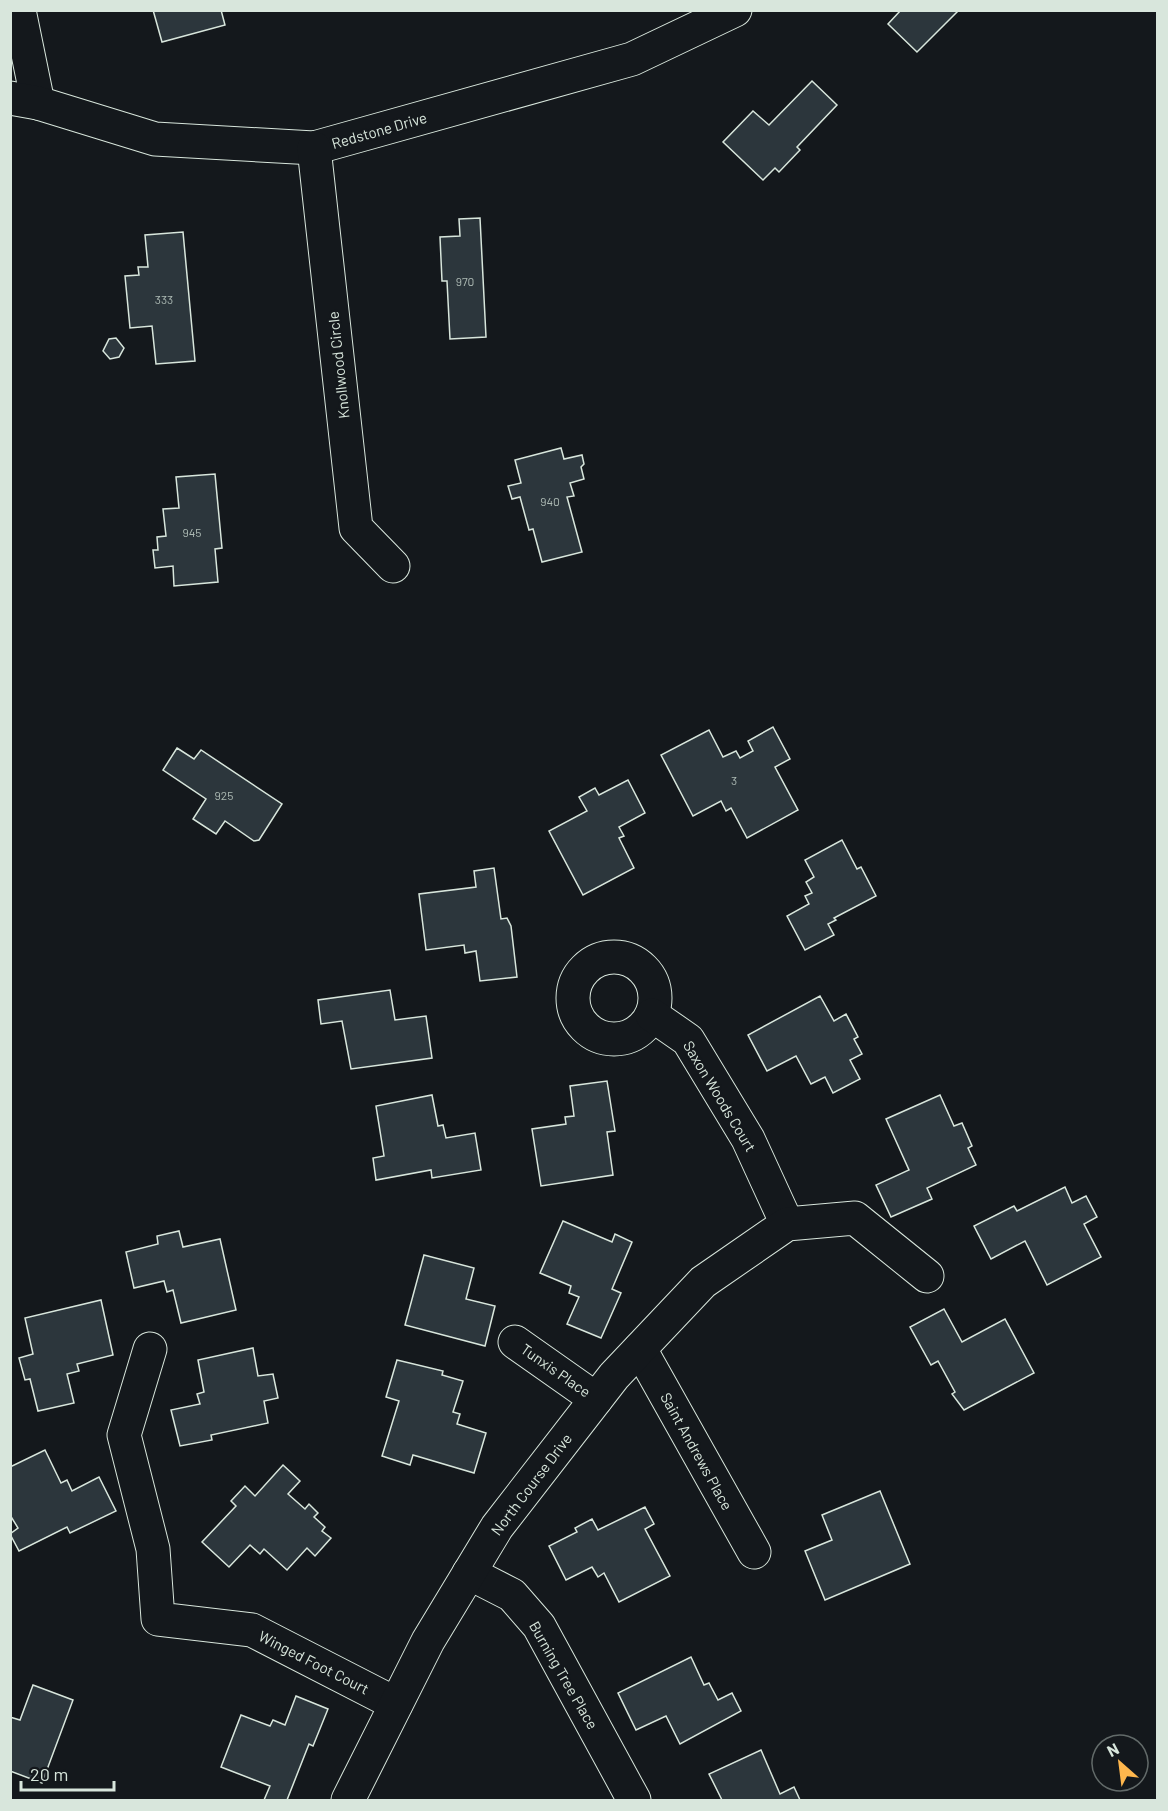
<svg xmlns="http://www.w3.org/2000/svg" width="1168" height="1811" viewBox="0 0 1168 1811" font-family="Barlow,sans-serif">
<style>
.building{fill:#2c363c;stroke:#d8e6dc;stroke-width:1.5}
.lines{fill:none;stroke-linecap:round;stroke-linejoin:round}
.minor-casing{stroke:#d8e6dc;stroke-width:35}
.minor{stroke:#14181c;stroke-width:33}
.labels{text-anchor:middle;dominant-baseline:central;stroke-width:4.5;stroke-linejoin:round;paint-order:stroke}
.number-label{font-size:12px;fill:#adbab4}
.street-label{font-size:15px;fill:#d8e6dc;stroke:#14181c}
</style>
<rect width="100%" height="100%" fill="#14181c"/>
<g class="building">
<path d="M153,10H221L225,25L162,42Z"/>
<path d="M901,10H959L917,52L888,24Z"/>
<path d="M812,81L837,105L797,147L800,150L779,172L775,168L763,180L723,142L753,111L769,125Z"/>
<path d="M480,218L486,337L450,339L447,281H442L440,237L460,236L459,219Z"/>
<path d="M183,232L195,361L156,364L152,326L130,328L125,276L139,275L138,267H148L145,235Z"/>
<path d="M116,338L124,348L119,357L110,359L103,351L109,339Z"/>
<path d="M561,448L564,459L582,455L584,464L581,467L584,479L570,483L574,496L567,497L582,552L542,562L533,529L529,530L520,497L512,499L508,486L521,483L515,460Z"/>
<path d="M215,474L222,548L215,549L218,582L174,586L173,566L155,568L153,550H158L157,537L166,536L163,509L179,508L176,477Z"/>
<path d="M773,727L790,759L775,767L798,810L747,838L731,808L726,811L721,801L693,816L661,755L709,730L723,757L736,751L740,758L753,751L748,741Z"/>
<path d="M177,748L194,759L201,750L282,804L259,840L254,841L225,821L216,834L193,819L206,799L163,770Z"/>
<path d="M628,780L645,813L619,827L624,836L619,838L634,868L583,895L549,831L587,811L579,797L595,788L599,795Z"/>
<path d="M842,840L857,869L861,867L876,896L834,918L836,920L828,924L834,935L805,950L787,916L809,904L805,896L812,893L806,882L814,877L805,860Z"/>
<path d="M494,868L501,919L507,918L511,926L517,977L480,981L476,951L465,953L464,945L426,950L419,894L476,887L474,871Z"/>
<path d="M390,990L395,1020L426,1016L432,1058L351,1069L342,1021L321,1024L318,1000Z"/>
<path d="M820,996L834,1021L846,1014L858,1037L854,1039L862,1054L850,1060L860,1079L833,1093L825,1077L811,1084L796,1056L767,1071L748,1035Z"/>
<path d="M607,1081L615,1131L607,1132L613,1175L541,1186L532,1129L566,1124L565,1117L574,1116L570,1086Z"/>
<path d="M432,1095L438,1126L443,1125L446,1138L475,1133L481,1170L432,1178L431,1170L376,1180L373,1158L384,1156L376,1106Z"/>
<path d="M940,1095L954,1126L962,1123L972,1146L968,1148L976,1165L927,1188L932,1199L891,1217L876,1185L909,1170L886,1119Z"/>
<path d="M1065,1187L1072,1203L1086,1196L1097,1217L1084,1224L1101,1257L1047,1285L1025,1241L991,1259L974,1226L1014,1206L1017,1211Z"/>
<path d="M563,1221L612,1242L615,1234L632,1242L612,1289L621,1293L601,1338L567,1324L579,1297L569,1293L571,1286L540,1273Z"/>
<path d="M179,1231L183,1247L220,1239L236,1310L181,1323L173,1290L167,1292L164,1281L134,1288L126,1252L158,1244L157,1236Z"/>
<path d="M424,1255L474,1268L466,1299L495,1306L485,1346L405,1325Z"/>
<path d="M101,1300L113,1355L77,1364L79,1371L67,1374L74,1403L38,1411L30,1379L25,1380L19,1358L33,1354L25,1318Z"/>
<path d="M944,1309L962,1342L1005,1319L1034,1373L964,1410L952,1394L955,1392L938,1361L931,1365L910,1327Z"/>
<path d="M253,1348L258,1376L273,1374L278,1398L264,1401L268,1423L211,1435L212,1440L180,1446L171,1410L200,1404L197,1394L204,1392L198,1360Z"/>
<path d="M397,1360L443,1371L442,1375L463,1381L453,1412L460,1414L457,1424L486,1433L474,1473L413,1455L410,1465L382,1456L399,1401L386,1397Z"/>
<path d="M45,1450L61,1483L67,1480L72,1491L99,1477L116,1511L70,1533L67,1527L19,1551L10,1534L18,1528L10,1515V1467Z"/>
<path d="M283,1465L300,1481L288,1494L305,1509L309,1504L318,1513L314,1517L325,1527L322,1531L331,1538L315,1556L307,1548L287,1570L264,1549L260,1554L250,1545L229,1567L202,1542L236,1506L231,1501L245,1486L255,1496Z"/>
<path d="M880,1491L910,1564L825,1600L805,1551L832,1540L822,1515Z"/>
<path d="M645,1507L654,1524L645,1529L670,1576L619,1602L604,1573L598,1577L592,1567L566,1580L549,1546L577,1532L575,1528L592,1519L598,1530Z"/>
<path d="M691,1657L704,1685L709,1683L718,1700L732,1693L741,1711L680,1744L666,1716L636,1730L618,1693Z"/>
<path d="M33,1685L73,1700L42,1783L10,1771V1717L20,1720Z"/>
<path d="M296,1696L328,1709L313,1746L309,1744L287,1800H264L270,1786L221,1767L241,1715L270,1726L273,1720L285,1725Z"/>
<path d="M761,1750L780,1794L794,1787L800,1800H722L709,1774Z"/>
</g>
<g class="lines">
<g class="minor-casing">
<g id="minor">
<path d="M19,10L38,103"/>
<path d="M10,98L38,103L155,139L314,148L632,59L735,10"/>
<path d="M314,148L356,528L393,566"/>
<circle cx="614" cy="998" r="41"/>
<path d="M652,1015L688,1040L748,1139L787,1224"/>
<path d="M515,1342L596,1399"/>
<path d="M150,1349L124,1435L153,1549L158,1619L252,1630L396,1704"/>
<path d="M640,1349L754,1552"/>
<path d="M469,1573L512,1595L539,1626L634,1800"/>
<path d="M348,1800L428,1641L497,1527L614,1376L703,1282L787,1224L855,1218L927,1276"/>
</g>
</g>
<use href="#minor" class="minor"/>
</g>
<g class="labels">
<g class="number-label">
<text x="465" y="281">970</text>
<text x="164" y="299">333</text>
<text x="550" y="501">940</text>
<text x="192" y="532">945</text>
<text x="734" y="780">3</text>
<text x="224" y="795">925</text>
</g>
<g class="street-label">
<text transform="translate(379 130) rotate(-16)">Redstone Drive</text>
<text transform="translate(338 365) rotate(-96)">Knollwood Circle</text>
<text transform="translate(720 1096) rotate(59)">Saxon Woods Court</text>
<text transform="translate(556 1370) rotate(35)">Tunxis Place</text>
<text transform="translate(697 1451) rotate(61)">Saint Andrews Place</text>
<text transform="translate(531 1484) rotate(-53)">North Course Drive</text>
<text transform="translate(314 1662) rotate(27)">Winged Foot Court</text>
<text transform="translate(564 1675) rotate(60)">Burning Tree Place</text>
</g>
</g>
<rect width="1168" height="1811" fill="none" stroke="#d8e6dc" stroke-width="24"/>
<g transform="translate(1120 1763) rotate(332)"><circle r="28" fill="#14181c" stroke="#626a69" stroke-width="1.5"/>
<path d="M0-4.5L10 22L0 15L-10 22Z" fill="#ffb74d"/>
<text y="-9" font-size="16" font-weight="bold" text-anchor="middle" fill="#d8e6dc">N</text>
</g>
<path d="M21 1781v9h93v-9" fill="none" stroke="#d8e6dc" stroke-width="3"/>
<text x="30" y="1781" font-size="18" fill="#d8e6dc" stroke="#14181c" stroke-width="4.5" paint-order="stroke">20 m</text>
</svg>
